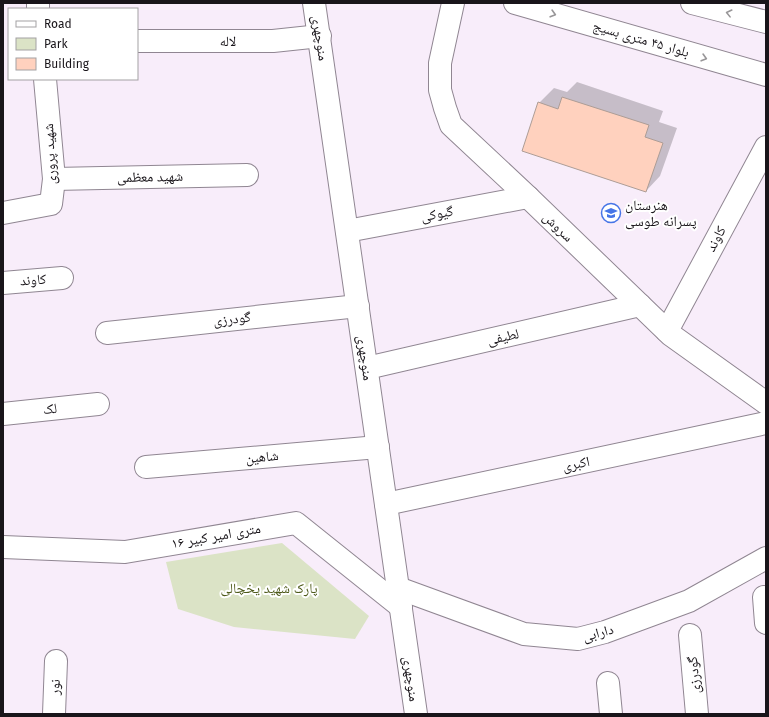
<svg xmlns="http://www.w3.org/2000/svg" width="769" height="717" viewBox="0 0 769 717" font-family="'Fira Sans','Noto Naskh Arabic',sans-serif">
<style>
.green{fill:#dbe3c6}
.shadow{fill:#0003}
.building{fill:#ffd1be;stroke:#ad9d96}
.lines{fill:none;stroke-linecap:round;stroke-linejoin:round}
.minor-casing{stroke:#908692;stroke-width:24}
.major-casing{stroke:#908692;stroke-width:24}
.minor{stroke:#fff;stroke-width:22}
.major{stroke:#fff;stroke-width:22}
.oneway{stroke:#989698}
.labels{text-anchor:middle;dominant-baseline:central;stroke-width:4;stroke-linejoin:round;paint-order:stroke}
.street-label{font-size:14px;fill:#19151a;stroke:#fff}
.poi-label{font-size:14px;fill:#19151a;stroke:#fff;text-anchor:start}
.park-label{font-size:14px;fill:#4e5a1a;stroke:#fff}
</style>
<rect width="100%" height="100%" fill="#f8edfa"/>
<path class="green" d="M282,543L369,616L355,639L234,627L178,609L166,562Z"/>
<path class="shadow" d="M577,82L663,111L659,122L677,128L660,176L646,191L539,103L554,88L567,92Z"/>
<path class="building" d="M562,97L649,125L645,137L663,143L646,192L522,151L538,102L558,109Z"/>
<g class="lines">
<g class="minor-casing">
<g id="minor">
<path d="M38,3V9"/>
<path d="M314,3L416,714"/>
<path d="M453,3L440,63V90L445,108L451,125L528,197L671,335L766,403"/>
<path d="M137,41H273L320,36"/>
<path d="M54,179L247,175"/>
<path d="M3,213L51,204L54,179L45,79"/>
<path d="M347,231L528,197"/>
<path d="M3,283L62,278"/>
<path d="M667,331L766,147"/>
<path d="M107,333L358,306"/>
<path d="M367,368L640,305"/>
<path d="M3,414L98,404"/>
<path d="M146,467L378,447"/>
<path d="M386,504L766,423"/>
<path d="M3,547L125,552L296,523L401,607"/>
<path d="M398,588L524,634L578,639L605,632L689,601L766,558"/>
<path d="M764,597L766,623"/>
<path d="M690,635L697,714"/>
<path d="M608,683L611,714"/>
<path d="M54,714L56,661"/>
</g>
</g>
<g class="major-casing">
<g id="major">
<path d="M515,3L766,75"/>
<path d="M692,3L766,22"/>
</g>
</g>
<use href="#minor" class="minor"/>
<use href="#major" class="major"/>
</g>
<defs><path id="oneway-chevron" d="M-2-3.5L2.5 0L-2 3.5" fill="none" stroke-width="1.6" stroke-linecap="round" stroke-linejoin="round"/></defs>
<g class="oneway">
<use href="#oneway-chevron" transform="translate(729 13) rotate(-166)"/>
<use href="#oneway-chevron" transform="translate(553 14) rotate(16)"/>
<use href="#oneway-chevron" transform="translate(704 58) rotate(16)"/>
</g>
<defs>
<g id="school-ring" transform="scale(1)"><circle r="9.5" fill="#fff" stroke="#4675e7" stroke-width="1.5"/><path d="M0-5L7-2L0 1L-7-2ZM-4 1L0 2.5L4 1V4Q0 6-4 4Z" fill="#4675e7"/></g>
</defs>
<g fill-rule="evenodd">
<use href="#school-ring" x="611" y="213"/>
</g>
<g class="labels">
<g class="street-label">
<text transform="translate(320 38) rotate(81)">منوچهری</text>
<text transform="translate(641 39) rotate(16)">بلوار ۴۵ متری بسیج</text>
<text x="228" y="41">لاله</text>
<text transform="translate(50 154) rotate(-93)">شهید پروری</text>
<text transform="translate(150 177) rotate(-1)">شهید معظمی</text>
<text transform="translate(437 214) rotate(-11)">گیوکی</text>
<text transform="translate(558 227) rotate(44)">سروش</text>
<text transform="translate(716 239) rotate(-62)">کاوند</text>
<text transform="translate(33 280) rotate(-4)">کاوند</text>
<text transform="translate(232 319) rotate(-6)">گودرزی</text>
<text transform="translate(503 337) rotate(-13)">لطیفی</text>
<text transform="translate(365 358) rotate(82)">منوچهری</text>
<text transform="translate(50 409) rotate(-6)">لک</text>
<text transform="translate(262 457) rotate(-5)">شاهین</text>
<text transform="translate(576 464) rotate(-12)">اکبری</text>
<text transform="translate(216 536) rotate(-10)">۱۶ متری امیر کبیر</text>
<text transform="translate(598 633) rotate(-15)">دارابی</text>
<text transform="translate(694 675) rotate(-95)">گودرزی</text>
<text transform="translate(411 679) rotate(82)">منوچهری</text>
<text transform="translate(55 687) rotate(-87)">نور</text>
</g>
<g class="poi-label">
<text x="625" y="205">هنرستان<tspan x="625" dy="16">پسرانه طوسی</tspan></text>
</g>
<g class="park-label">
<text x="269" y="588">پارک شهید یخچالی</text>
</g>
</g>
<rect width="769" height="717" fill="none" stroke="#19151a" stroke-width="8"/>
<rect x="8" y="8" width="130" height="72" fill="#ffffff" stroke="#a3a1a3"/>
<rect x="16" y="21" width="20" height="6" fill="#ffffff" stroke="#a3a1a3"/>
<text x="44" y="28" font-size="12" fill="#19151a">Road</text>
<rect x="16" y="38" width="20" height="12" fill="#dbe3c6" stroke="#a3a1a3"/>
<text x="44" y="48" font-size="12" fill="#19151a">Park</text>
<rect x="16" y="58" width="20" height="12" fill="#ffd1be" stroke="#a3a1a3"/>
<text x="44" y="68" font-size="12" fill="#19151a">Building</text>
</svg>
